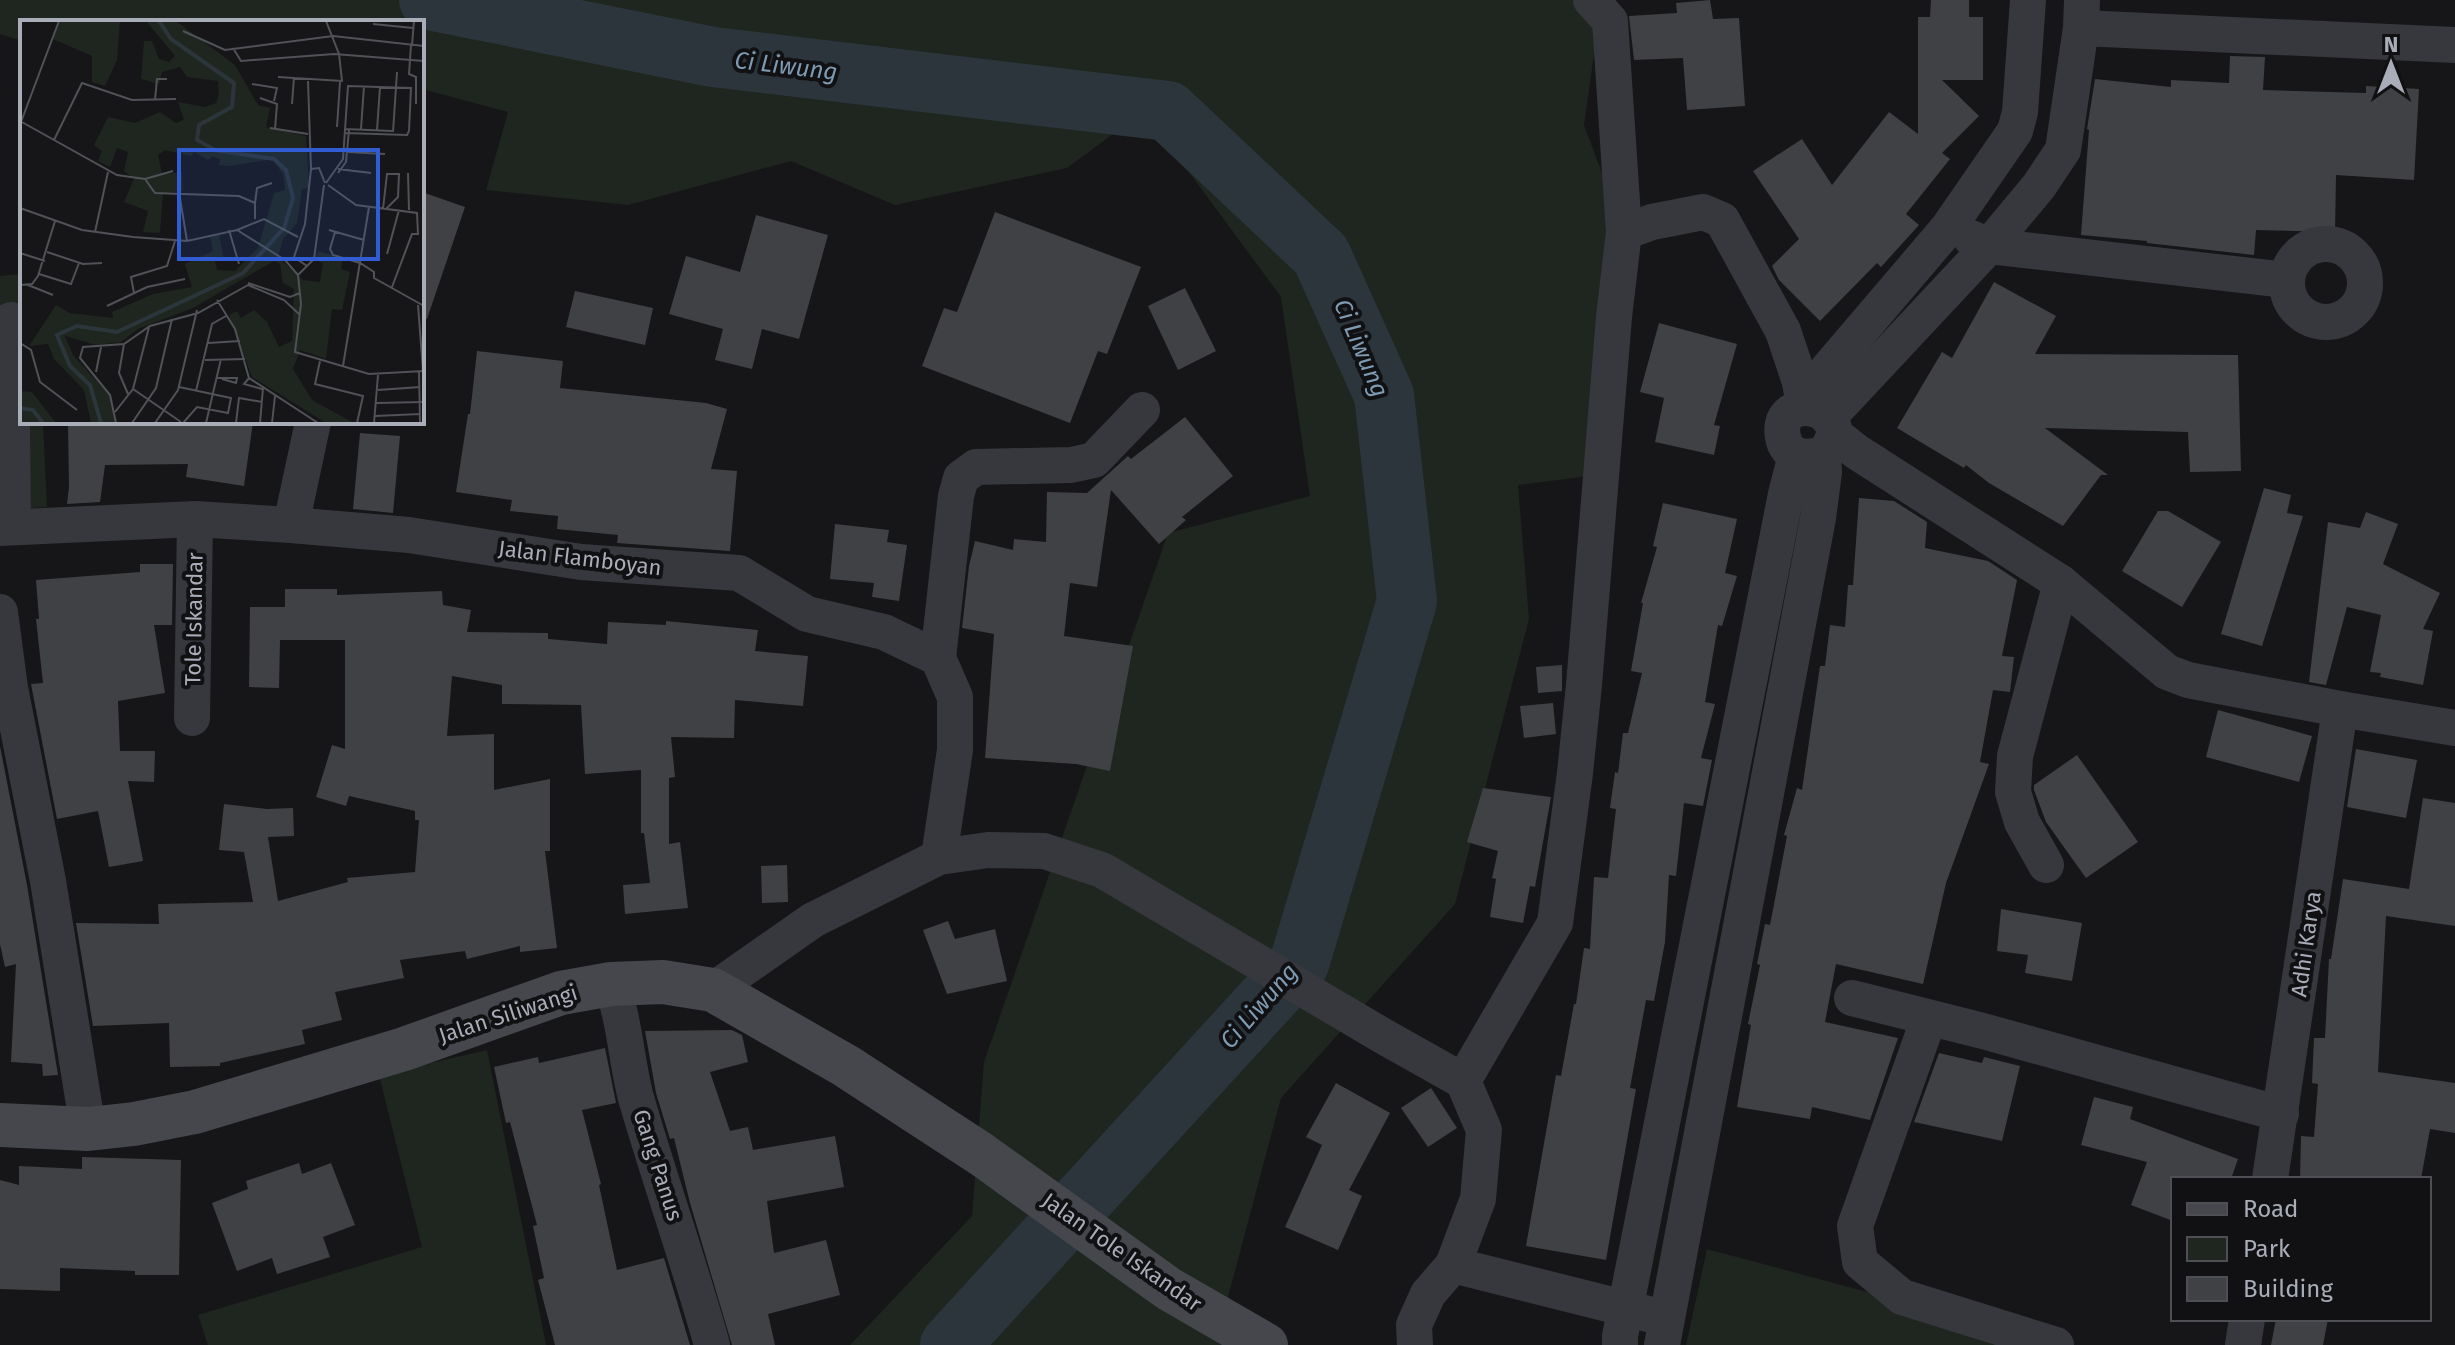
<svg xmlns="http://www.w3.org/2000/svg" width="2455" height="1345" viewBox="0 0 2455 1345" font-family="'Fira Sans',sans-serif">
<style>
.green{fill:#1e261f}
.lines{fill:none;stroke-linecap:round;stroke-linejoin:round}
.river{stroke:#2c353c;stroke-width:60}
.building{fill:#404145}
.street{stroke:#37383d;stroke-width:36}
.secondary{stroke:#45474d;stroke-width:44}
.labels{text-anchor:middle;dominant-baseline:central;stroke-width:8;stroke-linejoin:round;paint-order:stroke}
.street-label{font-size:22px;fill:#a8adb8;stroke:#111113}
.water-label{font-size:24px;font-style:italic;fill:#7f9bb3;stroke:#111113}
.inset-river{fill:none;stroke:#2c353c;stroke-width:4}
.inset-road{fill:none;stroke:#505258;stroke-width:2}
.view{fill:#325cd3;fill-opacity:0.15;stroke:#325cd3;stroke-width:4}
.inset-edge{fill:none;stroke:#a8adb8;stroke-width:4}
</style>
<rect width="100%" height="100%" fill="#161618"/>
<g class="green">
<path d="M0,0H1579L1599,19L1584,125L1609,192L1605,474L1518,485L1529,619L1455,904L1281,1098L1220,1327L1250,1345H850L972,1216L984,1062L1168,533L1310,496L1281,297L1144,111L1067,168L895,205L791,161L628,205L486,190L508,112L422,89V22H22V41L0,34Z"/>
<path d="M22,274V422H43L47,507L0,510V276Z"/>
<path d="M487,1050L546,1345H208L198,1315L422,1247L379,1075Z"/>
<path d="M1707,1249L2020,1333L2018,1345H1686Z"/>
</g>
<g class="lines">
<path class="river" d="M429,0L713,57L1168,111L1321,255L1384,395L1407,601L1299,964L950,1345"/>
</g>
<g class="building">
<path d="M1710,0L1713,19L1739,18L1745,106L1687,110L1683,58L1634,60L1629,16L1677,13L1676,3Z"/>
<path d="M1931,0H1969V17H1983V80H1942L1979,116L1942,153L1950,159L1906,214L1919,225L1881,267L1877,263L1820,321L1779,280L1772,266L1799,239L1753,171L1802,139L1832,185L1889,112L1918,134V17H1930Z"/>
<path d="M2230,56L2265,57L2263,90L2366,93V86L2419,89L2414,180L2336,175L2335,232L2256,230L2254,255L2147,243V241L2081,235L2089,130L2087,129L2095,79L2171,87V80L2229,83Z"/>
<path d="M422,192L465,207L427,319L422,318Z"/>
<path d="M995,212L1141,267L1107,354L1098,351L1070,423L922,366L944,308L957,312Z"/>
<path d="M756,215L828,235L799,339L762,329L752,369L715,360L723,329L669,314L686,256L740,272Z"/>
<path d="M1994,282L2056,316L2035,354L2238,355L2241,471L2190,472L2188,432L2045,428L2108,475H2101L2063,526L1989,483L1966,465L1964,468L1897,428L1942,352L1952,358Z"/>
<path d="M1185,288L1216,351L1178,370L1148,306Z"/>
<path d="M575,291L653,308L645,345L566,327Z"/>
<path d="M1659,323L1737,344L1714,425L1720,426L1714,455L1655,442L1664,398L1640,392Z"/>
<path d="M477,351L563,361L560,388L706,403L727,409L711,469L737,471L730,551L617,543L618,535L557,529L558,516L510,511L512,500L456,492L468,414H470Z"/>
<path d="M1185,417L1233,476L1182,517L1186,520L1159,544L1111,490L1097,587L1070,583L1064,636L1133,646L1110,771L1076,764L985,758L994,634L962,628L969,566L975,541L1013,550L1014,539L1046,542L1047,492L1087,493L1128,456L1131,459Z"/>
<path d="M253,422L244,486L186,477L188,464L105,465L100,502L67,504L69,487L68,424Z"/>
<path d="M360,433L400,436L393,513L353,509Z"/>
<path d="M2264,488L2291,495L2287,513L2303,516L2262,646L2221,634Z"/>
<path d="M1859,498L1894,501L1927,522L1925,548L1988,561L2017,580L2002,656L2014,657L2010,692L1993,690L1980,762L1989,764L1946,883L1923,984L1836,964L1825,1022L1898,1038L1870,1120L1812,1107L1810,1119L1737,1107L1751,1025L1748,1024L1760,965L1757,964L1765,924L1770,925L1787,836L1784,835L1797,788L1802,790L1820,666H1825L1830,625L1845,627L1848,585H1853Z"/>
<path d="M1663,503L1737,519L1725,573L1737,576L1722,626L1718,625L1705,702L1715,704L1701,758L1712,760L1703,806L1684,803L1676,876L1669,875L1665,942L1654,1001L1646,1000L1630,1088L1636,1089L1606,1260L1526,1246L1556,1075L1561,1076L1574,1004H1576L1584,948L1590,949L1594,877L1608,878L1616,809L1610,808L1615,772L1618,773L1623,733H1628L1642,673L1631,671L1643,603H1641L1657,547L1653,546Z"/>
<path d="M2158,511H2168L2221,542L2182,607L2122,571Z"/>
<path d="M2366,512L2398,524L2383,564L2440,593L2423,629L2433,631L2423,685L2380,677L2381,673L2370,672L2381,615L2347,607L2326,685L2309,682L2328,522L2360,528Z"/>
<path d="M835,524L889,530L887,542L907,545L899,601L872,597L874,583L830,579Z"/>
<path d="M140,564H173L172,625H154L165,693L118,701L120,751H155L154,782L128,781L143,861L109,867L98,811L57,819L31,684L43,683L36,619H39L36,580L140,572Z"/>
<path d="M285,589H337V595L442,591L443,605L471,610L467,632L548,633V639L607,644L608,622L666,625V621L758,630L755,651L808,656L803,706L735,700L734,738L671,737L675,777L669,778V844L680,842L688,908L625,914L623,885L650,883L644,833H641V770L585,774L581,705L502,704V685L452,676L447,736L494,734V790L550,779V851H545L557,948L520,952V946L467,959L465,951L400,960L404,978L335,992L342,1020L302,1030L305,1044L220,1063V1066L170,1067L169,1023L93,1026L76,923L159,924L158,904L253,902L244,852L219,850L224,804L267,809L293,808L294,836L268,837L278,901L348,882L347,878L415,872L419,820H415V811L349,796L346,806L316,797L332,745L345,749V640H280L279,688L249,687L250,607H285Z"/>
<path d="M1562,665V691L1538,693L1536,667Z"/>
<path d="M1553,703L1556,734L1524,738L1520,706Z"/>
<path d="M2218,710L2312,736L2299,782L2206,757Z"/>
<path d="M0,746L27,885L58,1075L43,1076L42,1064L11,1062L16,964L5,967L0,944Z"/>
<path d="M2356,749L2417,760L2406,818L2347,807Z"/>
<path d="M2077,755L2138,842L2086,878L2046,822L2034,790V785Z"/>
<path d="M1483,788L1551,797L1535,887L1530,886L1523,923L1490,917L1496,879L1492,878L1498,851L1467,842Z"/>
<path d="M2423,798L2455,803V926L2386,916L2378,1072L2455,1083V1133L2430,1129L2421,1179H2300L2301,1136L2314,1137L2318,1084L2312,1083L2314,1038H2325L2329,959H2331L2343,879L2409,889Z"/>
<path d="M787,865L788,902L762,903L761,866Z"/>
<path d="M2001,909L2082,923L2072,981L2025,973L2028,955L1997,951Z"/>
<path d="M948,921L955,939L995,929L1007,981L947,994L923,930Z"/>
<path d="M732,1030L742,1035L748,1062L710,1072L730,1131L748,1127L753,1150L835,1136L844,1187L767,1201L774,1253L826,1240L840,1295L768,1314L775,1345H732L690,1203L674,1138L670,1139L656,1093L645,1031Z"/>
<path d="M605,1048L616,1103L582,1110L601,1184L599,1185L617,1270L664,1258L690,1345H555L538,1280L544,1278L533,1226L537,1225L510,1122L506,1123L494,1067L538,1057L539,1063Z"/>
<path d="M1939,1053L1982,1063L1984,1057L2020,1066L2002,1141L1914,1122Z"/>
<path d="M1336,1083L1390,1113L1349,1190L1362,1196L1338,1250L1285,1227L1322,1145L1306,1137Z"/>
<path d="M1431,1088L1457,1128L1428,1147L1401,1108Z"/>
<path d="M2094,1097L2133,1107L2130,1119L2238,1159L2231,1179H2173V1221L2131,1205L2147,1162L2081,1145Z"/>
<path d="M82,1157L181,1160L179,1275H135V1271L60,1268V1291L0,1289V1180L19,1185V1166L82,1169Z"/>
<path d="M299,1163L302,1174L331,1163L355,1225L323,1237L330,1257L277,1274L272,1258L237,1271L212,1203L248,1189L246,1181Z"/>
<path d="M2276,1319H2328L2323,1345H2271Z"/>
</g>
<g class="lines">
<g class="street">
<path d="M2081,28L2455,45"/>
<path d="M1624,232L1652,222L1703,212L1722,220L1783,331L1800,382L1804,407"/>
<path d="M1971,238L1989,246L2286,280"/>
<circle cx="2326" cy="283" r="39"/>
<path d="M11,320L13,527"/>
<path d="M1809,407L1827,370L1948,228L2015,131L2020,112L2028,0"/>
<path d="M1828,418L1989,246L2039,186L2063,150L2081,28L2082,0"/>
<path d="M1834,434L1857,452L2061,583L2167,672L2188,680L2340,709L2455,728"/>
<path d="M291,525L313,422"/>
<path d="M0,528L195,519L291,525L409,535L581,562L739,573L807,614L884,632L938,658L955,697V750L939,857"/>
<path d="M0,612L10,688L48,881L88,1129"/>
<path d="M938,658L956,496L961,478L976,467L1071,465L1094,460L1142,410"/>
<path d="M192,718L195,519"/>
<path d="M2046,865L2022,822L2013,792L2015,756L2061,583"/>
<path d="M611,984C625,1020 626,1060 636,1098C660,1181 689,1262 712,1345"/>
<path d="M713,990L813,920L939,857L988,850L1044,851L1102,870L1383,1036L1463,1081L1484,1130L1478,1199L1453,1265L1428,1294L1414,1325L1415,1345"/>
<path d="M1852,998L1983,1031L2281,1114"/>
<path d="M1929,1018L1855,1226L1860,1262L1902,1297L2056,1345"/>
<path d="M1463,1081L1555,923L1575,773L1584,685L1614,317L1624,232L1610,21L1591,0"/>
<path d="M2270,1179L2340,709"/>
<path d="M1453,1265L1648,1314"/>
<path d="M1620,1345V1336L1786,494L1796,455"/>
<path d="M1662,1345L1818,518L1824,472L1823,454C1865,408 1773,387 1783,437C1786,457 1806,460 1823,454"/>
<path d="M2243,1345L2247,1319"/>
</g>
<path class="secondary" d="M0,1125L88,1129L134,1124L195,1112L404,1049L561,993L611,984L663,982L713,990L846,1066L981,1154L1169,1289L1266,1345"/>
</g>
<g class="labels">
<g class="street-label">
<text transform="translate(580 558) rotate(7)">Jalan Flamboyan</text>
<text transform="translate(194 619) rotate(-89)">Tole Iskandar</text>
<text transform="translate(2306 944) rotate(-82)">Adhi Karya</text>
<text transform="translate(508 1014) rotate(-18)">Jalan Siliwangi</text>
<text transform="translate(658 1165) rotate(72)">Gang Panus</text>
<text transform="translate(1122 1252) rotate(35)">Jalan Tole Iskandar</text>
</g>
<g class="water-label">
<text transform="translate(786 66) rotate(7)">Ci Liwung</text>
<text transform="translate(1361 348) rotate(67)">Ci Liwung</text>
<text transform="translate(1259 1006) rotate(-49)">Ci Liwung</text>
</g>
</g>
<g transform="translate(20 20)">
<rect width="404" height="404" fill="#161618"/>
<path d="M39,1H100L97,40L85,66L72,62V36L33,19ZM126,1H156L215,45L238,85L250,88L246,107L286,116L289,168L282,169L277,203L263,219L258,237L283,260L300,262L303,243L295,240L298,231L323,238L321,249L330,252L322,290L312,289L306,339L280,330L273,349L292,380L334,403H306L232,357L209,295L217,291L221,298L234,290L247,302L259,327L272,321L274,269L263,263L260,244L254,241L173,288L118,309L101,322L76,325L45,316L53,335L92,378L95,403H71L64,370L34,339L28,324L9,326L36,285L50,293L93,298L92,292L133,274L172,267L165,244L193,231L190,217L199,215L204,239L195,241L197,250L215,251L238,228L254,173L265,170L263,154L252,139L210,146L199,145L200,139L192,136L188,140L174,132L171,136L145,130L138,135L142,154L162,152L163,171L143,173L140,213L123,212L128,191L104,182L114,159L104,151L108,132L97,128L90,147L78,141L82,131L74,125L88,97L115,103L140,92L156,103L164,100L158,82L185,87L196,83L199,74L198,61L167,57L160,47L142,52L139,64L121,59L124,21H132L139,39L149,42L155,36ZM0,371L12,372L36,403H1Z" fill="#1e261f"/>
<path class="inset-river" d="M0,388L13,390L23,403M81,403L70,365L50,346L37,315L57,306L97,312L223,253L264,208L273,178L266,150L254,139L195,130L177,120L179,105L212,87L214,63L151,19L139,1"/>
<path class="inset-road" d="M353,4L393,8M163,11L205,30L313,16L404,26M391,25L389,54L396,57V84M392,25L394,1M213,28L221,41L314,34L404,41M258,57L322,61L319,34L306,1M232,64L257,68L254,81M404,67V100M240,78L257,84L255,109M135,80L137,59H147M272,84L274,57M0,101L97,155L125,159L153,151M1,102L39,1M317,107L320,62M250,108L288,114M325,109L372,111M341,109L344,66M357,110L360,67M373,112L377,52M325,113L387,115L389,111M34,120L62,63L112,80L156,79M328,132L365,134M291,149L299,148L305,163M318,149L351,153L344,152M318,153L326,142L329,110M388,153L389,190M125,159L135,173L219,176L235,183V199M306,163L323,139L328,66L391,68L389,111M308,165L336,185L397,193L398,214H392L372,267M159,172L167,221M235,183L237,168L252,163M0,188L62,210L113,217L167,221L217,210L265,240L278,255L281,284L275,332L349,354L404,351M363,189L367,154H379L378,177L366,189M209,210L219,244M217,210L244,199L278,217M309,210L344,220M75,212L88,152M315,212L310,229L313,235L340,243L354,252V258L404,286M27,232L63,244L82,243M0,233L25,241M367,234L379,190M287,246L274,237L285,204L291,149L288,61M19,254L51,264L59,243M278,255L294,239L304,165M228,263L270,277L280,273M0,265L12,264L18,256L35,201M8,265L33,275M114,273L111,257L147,246L155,221M197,280L215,309L229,358L298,403M398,285L403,351M87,286L127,267L165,259M0,323L11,330L20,362L57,390M188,323L220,321M104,324L99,353L108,374M185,340L225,339M300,341L295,364L343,376L337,403M323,346L349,187M399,351L400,403M76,352L81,327M196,358H217L216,363L202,359M229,358L224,364L242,369M159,367L211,378L208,393L177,387L163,403M113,369L161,402M358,370L400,367M176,371L192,304L206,296M356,383L403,382M95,392L113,369L129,307M355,396L400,394M96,403L90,375L60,338L63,327L104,324L130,306L178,293L228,265L264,280L280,295M112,403L136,368L152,299M135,403L158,370L177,290M186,403L201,339M216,403L219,378L242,382M240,403L243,368M252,403L255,376M354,403L358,355"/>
<path class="view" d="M159,130H358V239H159Z"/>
<rect width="404" height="404" class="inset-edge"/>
</g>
<rect x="2171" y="1177" width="260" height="144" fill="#111113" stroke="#4d4f55" stroke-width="2"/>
<rect x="2187" y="1203" width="40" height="12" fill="#45474d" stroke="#4d4f55" stroke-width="2"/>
<text x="2243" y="1217" font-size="24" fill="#a8adb8">Road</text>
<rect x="2187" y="1237" width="40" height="24" fill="#1e261f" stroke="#4d4f55" stroke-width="2"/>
<text x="2243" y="1257" font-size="24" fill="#a8adb8">Park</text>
<rect x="2187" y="1277" width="40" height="24" fill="#404145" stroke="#4d4f55" stroke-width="2"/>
<text x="2243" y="1297" font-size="24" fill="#a8adb8">Building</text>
<g transform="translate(2391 64)" stroke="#111113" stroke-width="6" paint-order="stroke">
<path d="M0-6L14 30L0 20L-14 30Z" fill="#a8adb8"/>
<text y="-12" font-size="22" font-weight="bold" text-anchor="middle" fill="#a8adb8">N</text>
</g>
</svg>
